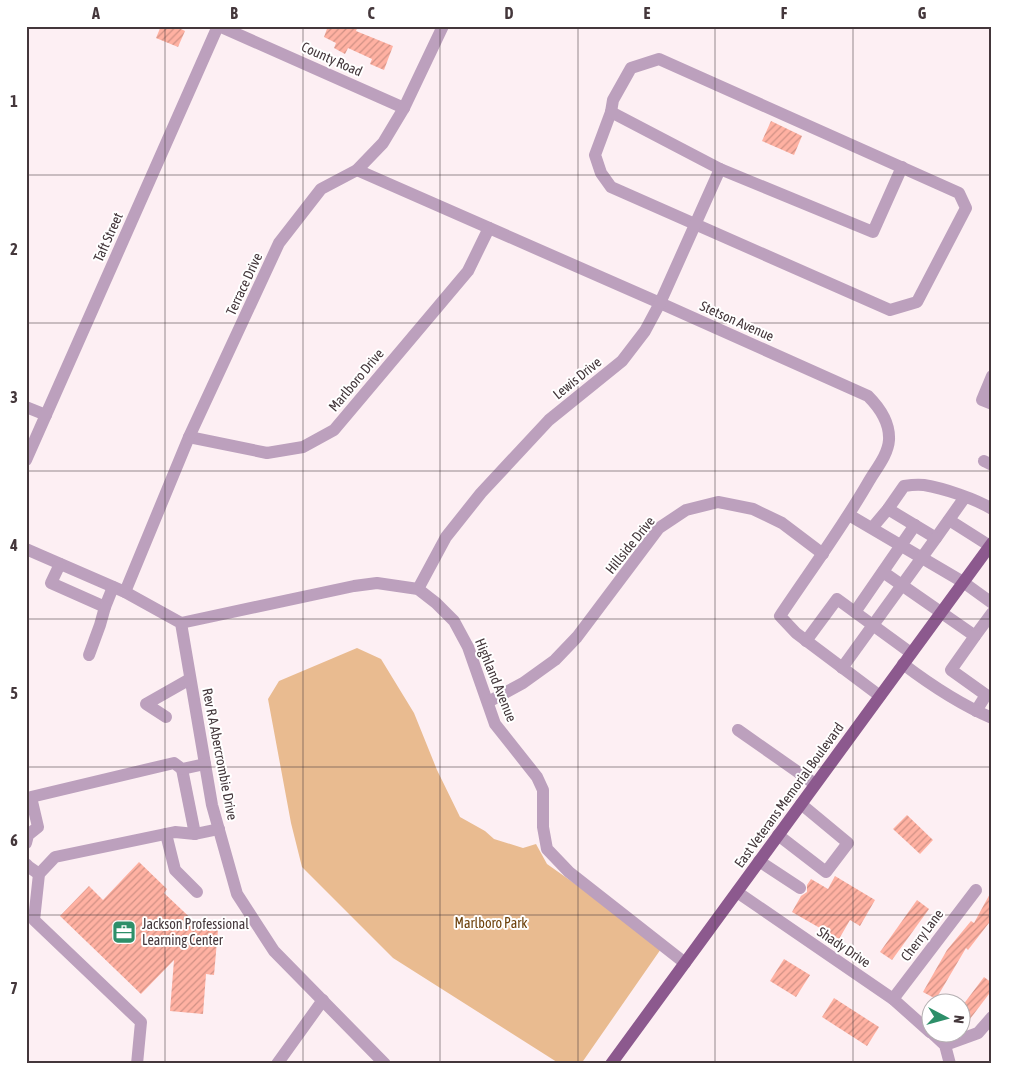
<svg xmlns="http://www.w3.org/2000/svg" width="1018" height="1090" viewBox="0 0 1018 1090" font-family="'Asap Condensed',sans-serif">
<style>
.green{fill:#e9bb90}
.building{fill:url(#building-hatch)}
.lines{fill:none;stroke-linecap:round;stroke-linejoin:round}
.minor{stroke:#bca0bd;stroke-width:12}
.major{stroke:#8c598e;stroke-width:12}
.grid{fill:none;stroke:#44373b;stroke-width:1;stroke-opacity:0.55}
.labels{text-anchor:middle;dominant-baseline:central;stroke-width:4;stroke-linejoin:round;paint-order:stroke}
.street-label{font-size:14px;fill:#44373b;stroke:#fff}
.park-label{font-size:14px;fill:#6d410b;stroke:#fff}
.poi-label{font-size:14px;fill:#44373b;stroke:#fff;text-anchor:start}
.neatline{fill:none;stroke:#44373b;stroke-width:2}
.grid-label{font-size:16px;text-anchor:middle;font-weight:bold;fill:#44373b}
</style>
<defs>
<pattern id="building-hatch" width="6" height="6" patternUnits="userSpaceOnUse" patternTransform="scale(1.25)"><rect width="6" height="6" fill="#ffb1a2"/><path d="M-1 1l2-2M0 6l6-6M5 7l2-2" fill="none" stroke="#d09185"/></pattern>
</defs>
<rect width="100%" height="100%" fill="#fdeff3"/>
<path class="green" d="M357,648L381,659L414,713L437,770L460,817L485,831L494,839L523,848L536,844L547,864L663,946L581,1064H560L393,958L302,867L291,823L268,699L279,681Z"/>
<g class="building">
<path d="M161,26H175L185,31L178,47L156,38Z"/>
<path d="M328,26H358L356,31L393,46L384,70L370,64L372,59L348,48L345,54L334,48L336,43L324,37Z"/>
<path d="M771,121L802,136L794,155L762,141Z"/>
<path d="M907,815L933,840L920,854L893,829Z"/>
<path d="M139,862L167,889L164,893L201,928L218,930L214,975L206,974L203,1014L170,1011L174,960L141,994L60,916L89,886L103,900Z"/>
<path d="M835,876L875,900L860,926L850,920L839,939L792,912L801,896L807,892V885L811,879L828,889Z"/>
<path d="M992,890V919L968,950L966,948L936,999L923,992L947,950L971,921L974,923Z"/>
<path d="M917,900L929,909L892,960L880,952Z"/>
<path d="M784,959L810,975L796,997L770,981Z"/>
<path d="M984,977L992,983V990L970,1019L960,1012V1009Z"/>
<path d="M834,998L879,1027L867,1046L822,1017Z"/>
</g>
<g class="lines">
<g class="minor">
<path d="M219,26L404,108"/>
<path d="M659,59L959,193L966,208L917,302L890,310L611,187L601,173L595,155L611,112L613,100L631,68Z"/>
<path d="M611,112L720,169L873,232L902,167"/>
<path d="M357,170L660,303L868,396C880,408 890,422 889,440C888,455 876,469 869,481C842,528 810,571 780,616L796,633L880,696"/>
<path d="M992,376L982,400L992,404"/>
<path d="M26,407L46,415"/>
<path d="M189,437L267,453L303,447L334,430L468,271L489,228"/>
<path d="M26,460L218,26"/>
<path d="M984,461L992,465"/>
<path d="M965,497L936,538L888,509L904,486C910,485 917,484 924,485C943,488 976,499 992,509"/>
<path d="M849,515L963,582L992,603"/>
<path d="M949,520L990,546"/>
<path d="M872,528L888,509"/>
<path d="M26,549L125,592L181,623L212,805L237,894L274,951L385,1064"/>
<path d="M60,564L51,583L105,607L113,587"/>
<path d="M883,572L975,636L992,613"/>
<path d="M418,589L446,537L481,493L549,420L622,361L645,331L660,303L720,169"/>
<path d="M125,592L189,437L279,243L321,189L357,170L383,143L404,108L443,26"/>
<path d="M855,612L915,525"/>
<path d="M181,623L354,586L377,583L418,589L436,603L454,621L468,647L495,724L537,777L543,790V827L547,849L569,872L685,963"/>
<path d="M975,636L951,670L986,695L976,711"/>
<path d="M806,641L837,599L911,653"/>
<path d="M89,655L100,625L105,607"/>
<path d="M903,664C932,686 959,704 992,718"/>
<path d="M842,668L936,538"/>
<path d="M488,702L523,683L555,660L577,637L659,528L686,510L718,502L753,509L782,523L823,554"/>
<path d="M166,717L146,704L190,679"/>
<path d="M738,730L815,784"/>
<path d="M182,769L195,834"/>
<path d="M166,834L175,870L197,892"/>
<path d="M778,835L826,872L848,843L801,804"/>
<path d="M26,843L28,835L38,827L31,797L174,763L182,769L205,764"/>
<path d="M759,861L800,888"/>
<path d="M26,864L29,867L39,874"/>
<path d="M737,892L893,999L930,1032"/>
<path d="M893,999L976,890"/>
<path d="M931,1032L945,1045L950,1064"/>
<path d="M945,1045L978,1033L992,1017"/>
<path d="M137,1064L141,1022L34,920L39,874L55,857L175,832L195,834L219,829"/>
<path d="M277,1064L323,1000"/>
</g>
<path class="major" d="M611,1064L992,543"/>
</g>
<path class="grid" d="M165,26V1064M303,26V1064M440,26V1064M578,26V1064M715,26V1064M853,26V1064M26,175H992M26,323H992M26,471H992M26,619H992M26,767H992M26,915H992"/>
<defs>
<g id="office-square" transform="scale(1.25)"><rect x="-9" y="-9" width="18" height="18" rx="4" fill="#2d8f69" stroke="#fff"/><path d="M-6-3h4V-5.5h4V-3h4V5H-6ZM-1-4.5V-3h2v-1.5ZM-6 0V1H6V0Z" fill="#fff"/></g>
</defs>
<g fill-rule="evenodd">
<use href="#office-square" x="124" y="932"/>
</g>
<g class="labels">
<g class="street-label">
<text transform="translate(332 59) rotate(24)">County Road</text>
<text transform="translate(108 237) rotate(-66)">Taft Street</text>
<text transform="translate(244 284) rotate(-65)">Terrace Drive</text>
<text transform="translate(737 321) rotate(24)">Stetson Avenue</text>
<text transform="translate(577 378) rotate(-39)">Lewis Drive</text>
<text transform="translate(356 380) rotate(-50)">Marlboro Drive</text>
<text transform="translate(630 545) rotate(-51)">Hillside Drive</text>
<text transform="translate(496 680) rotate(68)">Highland Avenue</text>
<text transform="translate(220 754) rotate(79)">Rev R A Abercrombie Drive</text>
<text transform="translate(789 795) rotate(-54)">East Veterans Memorial Boulevard</text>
<text transform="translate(922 935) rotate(-53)">Cherry Lane</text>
<text transform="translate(844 947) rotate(34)">Shady Drive</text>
</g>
<g class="park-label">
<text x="491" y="923">Marlboro Park</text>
</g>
<g class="poi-label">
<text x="142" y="924">Jackson Professional<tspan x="142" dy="16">Learning Center</tspan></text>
</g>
</g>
<rect width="1018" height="1090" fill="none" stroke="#ffffff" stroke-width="55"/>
<g transform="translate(946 1018) rotate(96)"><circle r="24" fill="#ffffff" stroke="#b4afb1"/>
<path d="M0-4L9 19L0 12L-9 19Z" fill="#2d8f69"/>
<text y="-8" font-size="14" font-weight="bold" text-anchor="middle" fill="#44373b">N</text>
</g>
<rect x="28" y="28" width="962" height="1034" class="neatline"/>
<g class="grid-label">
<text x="96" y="19">A</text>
<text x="234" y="19">B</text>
<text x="371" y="19">C</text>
<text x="509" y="19">D</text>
<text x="647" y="19">E</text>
<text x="784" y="19">F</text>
<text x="922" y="19">G</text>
<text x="14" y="107">1</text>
<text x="14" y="255">2</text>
<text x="14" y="403">3</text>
<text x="14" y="551">4</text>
<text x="14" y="699">5</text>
<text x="14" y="846">6</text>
<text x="14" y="994">7</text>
</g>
</svg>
